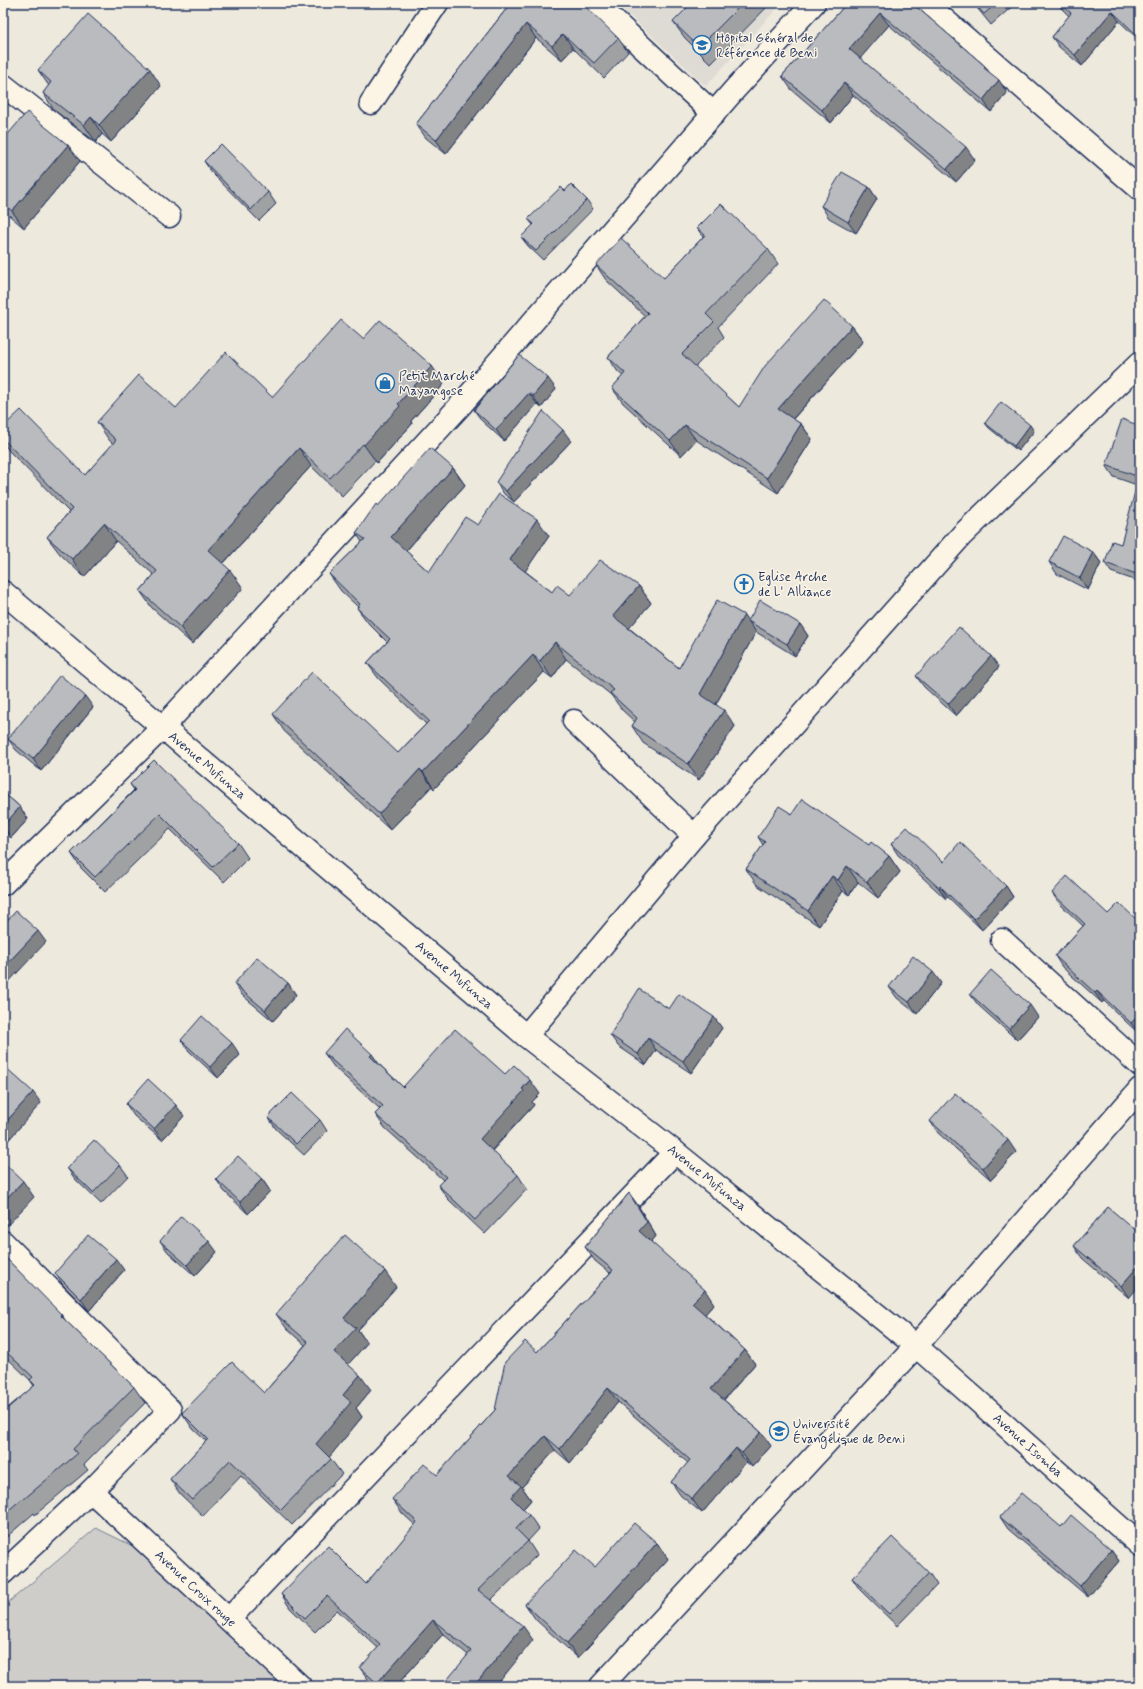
<svg xmlns="http://www.w3.org/2000/svg" width="1143" height="1689" viewBox="0 0 1143 1689" font-family="Mynerve,sans-serif">
<style>
.built{fill:#dedbd4}
.green{fill:#cfcdca;stroke:#757e94}
.lines{fill:none;stroke-linecap:round;stroke-linejoin:round}
.minor-casing{stroke:#1b2f5e;stroke-width:25}
.minor{stroke:#fcf5e5;stroke-width:22}
.wall{fill:#a0a1a3;stroke:#1b2f5e}
.shaded-wall{fill:#828385;stroke:#1b2f5e}
.building{fill:#babbbe;stroke:#1b2f5e}
.labels{text-anchor:middle;dominant-baseline:central;stroke-width:3;stroke-linejoin:round;paint-order:stroke}
.poi-label{font-size:13px;fill:#1b2f5e;stroke:#fcf5e5;text-anchor:start}
.street-label{font-size:13px;fill:#1b2f5e;stroke:#fcf5e5}
</style>
<rect width="100%" height="100%" fill="#eee9dd"/>
<filter id="ink" filterUnits="userSpaceOnUse"><feTurbulence type="fractalNoise" baseFrequency=".025" numOctaves="2"/><feDisplacementMap in="SourceGraphic" scale="8" xChannelSelector="R" yChannelSelector="G"/><feConvolveMatrix kernelMatrix="1 2 1 2 8 2 1 2 1" color-interpolation-filters="sRGB"/></filter>
<g filter="url(#ink)">
<path class="built" d="M616,3H782L706,86Z"/>
<path class="green" d="M96,1528L141,1550L285,1686H3V1607Z"/>
<g class="lines">
<g class="minor-casing">
<g id="minor">
<path d="M595,3L714,114"/>
<path d="M925,3L1140,189"/>
<path d="M3,85L169,216"/>
<path d="M371,103L437,3"/>
<path id="s1" d="M3,592L526,1036L675,1152L916,1346L1140,1545"/>
<path d="M574,721L694,836"/>
<path d="M3,884L163,727L459,407L735,89L814,3"/>
<path d="M1002,940L1140,1065"/>
<path d="M526,1036L694,836L962,535L1140,363"/>
<path d="M3,1242L170,1410L91,1491L3,1573"/>
<path id="s2" d="M91,1491L300,1686"/>
<path d="M229,1619L675,1152"/>
<path d="M601,1686L916,1346L1140,1089"/>
</g>
</g>
<use href="#minor" class="minor"/>
</g>
<g class="wall">
<path d="M511,3L618,38L628,52L604,78L573,48L562,60L536,38L446,154L426,138L416,124Z"/>
<path d="M692,3H771L711,64L685,38L673,22Z"/>
<path d="M847,3H912L985,66L989,72L1007,93L991,112L889,25L860,58L975,160L956,182L853,95L831,123L791,89L782,76Z"/>
<path d="M973,3H1016L991,25Z"/>
<path d="M1056,3H1140V41L1119,21L1082,66L1059,47L1052,37L1069,16Z"/>
<path d="M38,70L161,86L111,142L102,134L96,142L54,110L43,93L49,86Z"/>
<path d="M3,140L80,161L24,228L3,210Z"/>
<path d="M204,161L268,192L276,204L259,221L212,173Z"/>
<path d="M869,187L877,199L856,233L829,218L821,206Z"/>
<path d="M565,191L587,200L593,209L543,260L528,246L521,237L533,225L528,219Z"/>
<path d="M697,228L768,249L778,264L718,327L724,337L695,367L739,407L852,326L863,341L793,419L801,424L812,439L778,493L696,440L681,456L623,403L612,388L623,376L618,372L608,357L645,316L606,280L596,265L664,278L703,237Z"/>
<path d="M1140,255V270L1134,261Z"/>
<path d="M363,339L444,384L411,421L412,424L377,463L375,461L342,496L311,466L223,564L243,588L192,644L152,608L140,591L154,575L116,541L84,577L60,554L47,537L69,512L9,451L3,442V439L85,475L113,444L109,440L97,422L176,408L272,397Z"/>
<path d="M519,355L556,389L541,408L537,404L504,441L482,421L474,410Z"/>
<path d="M985,423L1034,431L1018,451L989,428Z"/>
<path d="M1140,426V486L1114,477L1106,465Z"/>
<path d="M571,441L514,502L504,494L496,482Z"/>
<path d="M453,468L465,485L406,551L429,572L478,525L549,536L525,571L552,592L570,595L639,586L651,603L629,628L679,668L748,621L800,624L808,636L795,656L756,632L716,704L735,726L699,780L643,743L632,726L635,722L622,710L611,695L566,659L552,678L544,672L434,789L432,786L390,830L284,731L273,714L398,753L426,724L379,679L367,663L387,642L369,624L357,608L358,607L341,591L329,574L362,542L356,533L378,506Z"/>
<path d="M1140,490V582L1111,572L1105,563L1121,544Z"/>
<path d="M1093,552L1101,563L1088,590L1057,574L1049,562Z"/>
<path d="M999,667L956,716L924,687L916,676Z"/>
<path d="M93,707L41,771L16,750L8,739Z"/>
<path d="M130,784L238,843L248,858L224,882L170,829L105,892L81,868L71,853L134,790Z"/>
<path d="M3,792L20,807L28,819L11,838L3,831Z"/>
<path d="M792,814L869,845L889,856L900,872L878,898L858,882L849,895L843,891L819,926L757,885L746,869L763,845L758,837Z"/>
<path d="M891,844L943,862L1006,886L1013,897L982,930L948,897L946,899L898,855Z"/>
<path d="M1052,893L1108,914L1140,923V1032L1138,1033L1104,1001L1102,1003L1062,967L1055,956L1083,926L1059,903Z"/>
<path d="M288,983L296,995L273,1021L242,995L234,984Z"/>
<path d="M941,983L917,1014L897,998L889,987Z"/>
<path d="M970,994L1038,1017L1017,1040L978,1005Z"/>
<path d="M669,1009L722,1028L691,1073L656,1050L646,1065L618,1046L610,1035Z"/>
<path d="M181,1040L240,1055L218,1078L189,1051Z"/>
<path d="M324,1053L380,1065L403,1087L505,1074L540,1094L532,1102L534,1105L492,1151L518,1175L527,1189L485,1234L448,1199L438,1185L443,1180L385,1128L375,1114L380,1109L334,1067Z"/>
<path d="M126,1104L184,1116L162,1140L134,1116Z"/>
<path d="M268,1117L320,1120L327,1131L304,1155L276,1129Z"/>
<path d="M930,1121L1016,1152L991,1180L938,1133Z"/>
<path d="M120,1165L128,1176L101,1204L75,1179L67,1168Z"/>
<path d="M216,1179H262L270,1191L248,1214L224,1191Z"/>
<path d="M629,1193L639,1207L656,1236L651,1242L714,1304L705,1314L745,1350L755,1364L724,1400L761,1432L771,1446L752,1467L746,1462L702,1513L681,1496L671,1482L688,1463L618,1402L570,1463L555,1450L522,1487L531,1500L523,1509L529,1515L539,1529L528,1541L537,1555L491,1600L533,1640L468,1655L443,1634L396,1686H374L370,1682L360,1668L378,1648L337,1610L315,1632L290,1608L281,1594L366,1584L415,1525L402,1513L392,1499L437,1475L495,1410L537,1352L610,1273L595,1261L585,1247Z"/>
<path d="M1108,1207L1129,1298L1082,1258L1074,1246Z"/>
<path d="M160,1241L217,1252L195,1276L168,1252Z"/>
<path d="M3,1255L67,1322L134,1387L145,1403L84,1465L88,1470L35,1515L34,1513L3,1540V1412L34,1386L30,1380L4,1355L3,1356Z"/>
<path d="M124,1270L89,1311L63,1285L55,1273Z"/>
<path d="M396,1287L358,1330L367,1343L348,1364L371,1390L356,1408L362,1417L329,1457L342,1474L292,1525L241,1476L203,1516L180,1494L170,1479L206,1441L193,1429L182,1413L264,1393L305,1345L287,1329L276,1314Z"/>
<path d="M1000,1517L1061,1527L1111,1550L1119,1561L1088,1597L1008,1529Z"/>
<path d="M657,1543L668,1559L578,1658L536,1620L525,1604L595,1567Z"/>
<path d="M929,1573L937,1585L897,1626L860,1590L852,1578Z"/>
</g>
<g class="shaded-wall">
<path d="M1112,11L1119,21L1082,66L1075,55Z"/>
<path d="M880,13L889,25L858,61L849,49Z"/>
<path d="M526,24L536,38L446,154L436,140Z"/>
<path d="M563,34L573,48L562,60L552,46Z"/>
<path d="M150,69L161,86L111,142L99,125Z"/>
<path d="M999,80L1007,93L991,112L983,100Z"/>
<path d="M844,83L853,95L831,123L822,110Z"/>
<path d="M91,117L102,134L96,142L84,125Z"/>
<path d="M68,145L80,161L24,228L12,211Z"/>
<path d="M966,147L975,160L956,182L947,169Z"/>
<path d="M869,187L877,199L856,233L848,222Z"/>
<path d="M852,326L863,341L788,424L778,409Z"/>
<path d="M432,366L444,384L411,421L412,424L377,463L364,445L398,404Z"/>
<path d="M548,378L556,389L541,408L533,396Z"/>
<path d="M529,393L537,404L504,441L496,430Z"/>
<path d="M801,424L812,439L778,493L767,478Z"/>
<path d="M685,425L696,440L681,456L670,441Z"/>
<path d="M1030,425L1034,431L1018,451L1014,446Z"/>
<path d="M563,430L571,441L514,502L506,491Z"/>
<path d="M299,448L311,466L220,567L208,550Z"/>
<path d="M453,468L465,485L403,554L391,537Z"/>
<path d="M537,519L549,536L522,576L510,560Z"/>
<path d="M104,523L116,541L84,577L72,559Z"/>
<path d="M1093,552L1101,563L1088,590L1080,578Z"/>
<path d="M230,570L243,588L192,644L180,627Z"/>
<path d="M639,586L651,603L625,633L613,616Z"/>
<path d="M744,615L756,632L712,711L700,694Z"/>
<path d="M800,624L808,636L795,656L787,644Z"/>
<path d="M555,642L566,659L552,678L540,661Z"/>
<path d="M533,655L544,672L434,789L423,772Z"/>
<path d="M991,656L999,667L956,716L948,704Z"/>
<path d="M85,696L93,707L41,771L33,759Z"/>
<path d="M724,710L735,726L699,780L688,764Z"/>
<path d="M420,769L432,786L390,830L379,814Z"/>
<path d="M20,807L28,819L11,838L3,826Z"/>
<path d="M889,856L900,872L878,898L867,882Z"/>
<path d="M847,866L858,882L849,895L838,880Z"/>
<path d="M832,876L843,891L819,926L808,911Z"/>
<path d="M940,886L948,897L946,899L939,888Z"/>
<path d="M1006,886L1013,897L982,930L974,919Z"/>
<path d="M38,931L46,942L3,988V968Z"/>
<path d="M933,972L941,983L917,1014L909,1002Z"/>
<path d="M288,983L296,995L273,1021L265,1010Z"/>
<path d="M1097,991L1104,1001L1102,1003L1095,993Z"/>
<path d="M1030,1005L1038,1017L1017,1040L1009,1029Z"/>
<path d="M1140,1014V1032L1138,1033L1131,1023Z"/>
<path d="M714,1017L722,1028L691,1073L683,1061Z"/>
<path d="M648,1038L656,1050L646,1065L638,1054Z"/>
<path d="M232,1043L240,1055L218,1078L210,1067Z"/>
<path d="M372,1054L382,1068L370,1056Z"/>
<path d="M530,1080L540,1094L532,1102L534,1105L489,1153L480,1139Z"/>
<path d="M33,1092L41,1103L6,1143L3,1139V1125Z"/>
<path d="M176,1105L184,1116L162,1140L154,1129Z"/>
<path d="M1008,1140L1016,1152L991,1180L983,1168Z"/>
<path d="M262,1179L270,1191L248,1214L240,1202Z"/>
<path d="M23,1181L34,1197L3,1230V1202Z"/>
<path d="M629,1193L639,1207L656,1236L649,1245L639,1231Z"/>
<path d="M209,1241L217,1252L195,1276L187,1265Z"/>
<path d="M116,1259L124,1270L89,1311L81,1299Z"/>
<path d="M1140,1264V1285L1129,1298L1121,1286Z"/>
<path d="M385,1271L396,1287L358,1330L367,1343L345,1368L334,1352L344,1318Z"/>
<path d="M705,1290L714,1304L702,1318L692,1303Z"/>
<path d="M61,1314L72,1330L60,1315Z"/>
<path d="M745,1350L755,1364L721,1403L711,1389Z"/>
<path d="M360,1375L371,1390L356,1408L362,1417L327,1460L316,1444L343,1395Z"/>
<path d="M608,1388L618,1402L570,1463L560,1449Z"/>
<path d="M761,1432L771,1446L752,1467L742,1453Z"/>
<path d="M545,1436L555,1450L522,1487L531,1500L521,1511L511,1497L509,1476Z"/>
<path d="M736,1448L746,1462L702,1513L692,1499Z"/>
<path d="M657,1543L668,1559L578,1658L567,1643Z"/>
<path d="M1111,1550L1119,1561L1088,1597L1080,1586Z"/>
<path d="M433,1620L443,1634L396,1686H379L377,1683Z"/>
<path d="M523,1626L533,1640L496,1686H474Z"/>
</g>
<g class="building">
<path d="M511,3H582L618,38L594,63L563,34L552,46L526,24L436,140L416,124Z"/>
<path d="M692,3H743L699,47L673,22Z"/>
<path d="M847,3H912L985,66L984,68L999,80L983,100L880,13L849,49L966,147L947,169L844,83L822,110L782,76Z"/>
<path d="M974,3H997L984,14Z"/>
<path d="M1060,3H1140V38L1112,11L1075,55L1052,37L1071,13Z"/>
<path d="M88,14L150,69L99,125L91,117L84,125L43,93L51,82L38,70Z"/>
<path d="M27,112L68,145L12,211L3,203V140Z"/>
<path d="M221,144L268,192L251,210L204,161Z"/>
<path d="M842,172L869,187L848,222L821,206Z"/>
<path d="M571,184L587,200L536,251L521,237L534,224L528,219L561,187L565,191Z"/>
<path d="M721,204L768,249L706,314L714,322L682,354L739,407L765,366L824,300L852,326L778,409L801,424L767,478L685,425L670,441L612,388L625,373L608,357L648,313L596,265L621,238L664,278L705,235L697,228Z"/>
<path d="M1140,255V266L1134,261Z"/>
<path d="M341,320L363,339L380,320L432,366L398,404L400,406L364,445L363,444L330,478L299,448L208,550L230,570L180,627L140,591L157,571L104,523L72,559L47,537L72,509L3,439V427L21,410L85,475L116,440L97,422L139,375L176,408L226,352L272,397Z"/>
<path d="M519,355L548,378L533,396L529,393L496,430L474,410Z"/>
<path d="M1001,402L1030,425L1014,446L985,423Z"/>
<path d="M543,411L563,430L506,491L496,482Z"/>
<path d="M1122,419L1140,426V474L1139,477L1106,465Z"/>
<path d="M430,448L453,468L391,537L429,572L465,517L478,525L499,494L537,519L510,560L552,592L557,585L570,595L600,560L639,586L613,616L679,668L717,600L744,615L700,694L724,710L688,764L632,726L637,718L610,693L614,690L555,642L540,661L533,655L423,772L420,769L379,814L273,714L312,672L398,753L429,721L367,663L390,639L357,608L360,604L329,574L365,539L356,533L376,504L378,506Z"/>
<path d="M1136,488L1140,490V572L1139,575L1105,563L1112,541L1121,544Z"/>
<path d="M1063,536L1093,552L1080,578L1049,562Z"/>
<path d="M760,600L800,624L787,644L748,621Z"/>
<path d="M959,627L991,656L948,704L916,676Z"/>
<path d="M60,675L85,696L33,759L8,739Z"/>
<path d="M154,760L238,843L213,867L160,814L95,877L71,853L135,790L130,784Z"/>
<path d="M3,792L20,807L3,826Z"/>
<path d="M802,799L869,845L871,842L889,856L867,882L847,866L838,880L832,876L808,911L746,869L765,842L758,837L779,806L792,814Z"/>
<path d="M907,827L943,862L960,842L1006,886L974,919L940,886L939,888L891,844Z"/>
<path d="M1067,876L1108,914L1119,903L1140,923V1014L1131,1023L1097,991L1095,993L1055,956L1085,924L1052,893Z"/>
<path d="M16,911L38,931L3,968V925Z"/>
<path d="M913,956L933,972L909,1002L889,987Z"/>
<path d="M257,957L288,983L265,1010L234,984Z"/>
<path d="M991,970L1030,1005L1009,1029L970,994Z"/>
<path d="M639,989L669,1009L679,994L714,1017L683,1061L648,1038L638,1054L610,1035Z"/>
<path d="M202,1016L232,1043L210,1067L181,1040Z"/>
<path d="M345,1029L372,1054L370,1056L403,1087L455,1029L505,1074L514,1065L530,1080L522,1089L524,1091L480,1139L518,1175L475,1220L438,1185L446,1177L375,1114L383,1106L324,1053Z"/>
<path d="M3,1065L33,1092L3,1125Z"/>
<path d="M148,1079L176,1105L154,1129L126,1104Z"/>
<path d="M292,1093L320,1120L296,1144L268,1117Z"/>
<path d="M955,1093L1008,1140L983,1168L930,1121Z"/>
<path d="M94,1140L120,1165L93,1193L67,1168Z"/>
<path d="M238,1156L262,1179L240,1202L216,1179Z"/>
<path d="M3,1162L23,1181L3,1202Z"/>
<path d="M629,1193L647,1222L639,1231L705,1290L692,1303L745,1350L711,1389L761,1432L742,1453L736,1448L692,1499L671,1482L690,1460L608,1388L560,1449L545,1436L509,1476L521,1486L511,1497L529,1515L516,1529L528,1541L478,1590L523,1626L474,1686H442L471,1651L433,1620L377,1683L360,1668L380,1645L327,1596L305,1618L281,1594L328,1546L366,1584L417,1522L392,1499L424,1464L437,1475L495,1410L505,1362L525,1341L537,1352L613,1270L585,1247Z"/>
<path d="M1108,1207L1140,1234V1264L1121,1286L1074,1246Z"/>
<path d="M181,1216L209,1241L187,1265L160,1241Z"/>
<path d="M88,1235L116,1259L81,1299L55,1273Z"/>
<path d="M345,1235L385,1271L344,1318L356,1328L334,1352L360,1375L343,1395L351,1402L316,1444L331,1459L281,1510L230,1460L192,1500L170,1479L208,1439L182,1413L232,1362L264,1393L308,1342L276,1314Z"/>
<path d="M3,1255L61,1314L60,1315L134,1387L73,1449L77,1454L24,1499L23,1498L3,1515V1412L35,1385L30,1380L33,1377L3,1349Z"/>
<path d="M1021,1493L1061,1527L1071,1515L1111,1550L1080,1586L1000,1517Z"/>
<path d="M634,1523L657,1543L567,1643L525,1604L576,1550L595,1567Z"/>
<path d="M892,1537L929,1573L889,1614L852,1578Z"/>
</g>
</g>
<defs>
<g id="school-ring" transform="scale(1)"><circle r="9.5" fill="#fcf5e5" stroke="#1f6fb2" stroke-width="1.5"/><path d="M0-5L7-2L0 1L-7-2ZM-4 1L0 2.5L4 1V4Q0 6-4 4Z" fill="#1f6fb2"/></g>
<g id="shop-ring" transform="scale(1)"><circle r="9.5" fill="#fcf5e5" stroke="#1f6fb2" stroke-width="1.5"/><path d="M-5-2.5h2.3a2.7 3.5 0 0 1 5.4 0H5L5.5 6h-11ZM-1.5-2.5h3a1.5 2.3 0 0 0-3 0Z" fill="#1f6fb2"/></g>
<g id="church-ring" transform="scale(1)"><circle r="9.5" fill="#fcf5e5" stroke="#1f6fb2" stroke-width="1.5"/><path d="M-1.2-6h2.4v3.5h3.3v2.4h-3.3V6h-2.4V-.1h-3.3v-2.4h3.3Z" fill="#1f6fb2"/></g>
<g id="university-ring" transform="scale(1)"><circle r="9.5" fill="#fcf5e5" stroke="#1f6fb2" stroke-width="1.5"/><path d="M0-5L7-2L0 1L-7-2ZM-4 1L0 2.5L4 1V4Q0 6-4 4Z" fill="#1f6fb2"/></g>
</defs>
<g fill-rule="evenodd">
<use href="#school-ring" x="702" y="45"/>
<use href="#shop-ring" x="385" y="383"/>
<use href="#church-ring" x="744" y="584"/>
<use href="#university-ring" x="779" y="1431"/>
</g>
<g class="labels">
<g class="poi-label">
<text x="716" y="38">Hôpital Général de<tspan x="716" dy="15">Référence de Beni</tspan></text>
<text x="399" y="376">Petit Marché<tspan x="399" dy="15">Mayangose</tspan></text>
<text x="758" y="577">Eglise Arche<tspan x="758" dy="15">de L' Alliance</tspan></text>
<text x="793" y="1424">Université<tspan x="793" dy="15">Évangélique de Beni</tspan></text>
</g>
<g class="street-label">
<text stroke="none"><textPath href="#s1" startOffset="268">Avenue Mufunza</textPath></text>
<text stroke="none"><textPath href="#s1" startOffset="592">Avenue Mufunza</textPath></text>
<text stroke="none"><textPath href="#s1" startOffset="916">Avenue Mufunza</textPath></text>
<text stroke="none"><textPath href="#s1" startOffset="1334">Avenue Isomba</textPath></text>
<text stroke="none"><textPath href="#s2" startOffset="143">Avenue Croix rouge</textPath></text>
</g>
</g>
<rect width="1143" height="1689" fill="none" stroke="#fcf5e5" stroke-width="16"/>
<rect x="8" y="8" width="1127" height="1673" fill="none" stroke="#1b2f5e" stroke-width="1.5" filter="url(#ink)"/>
</svg>
